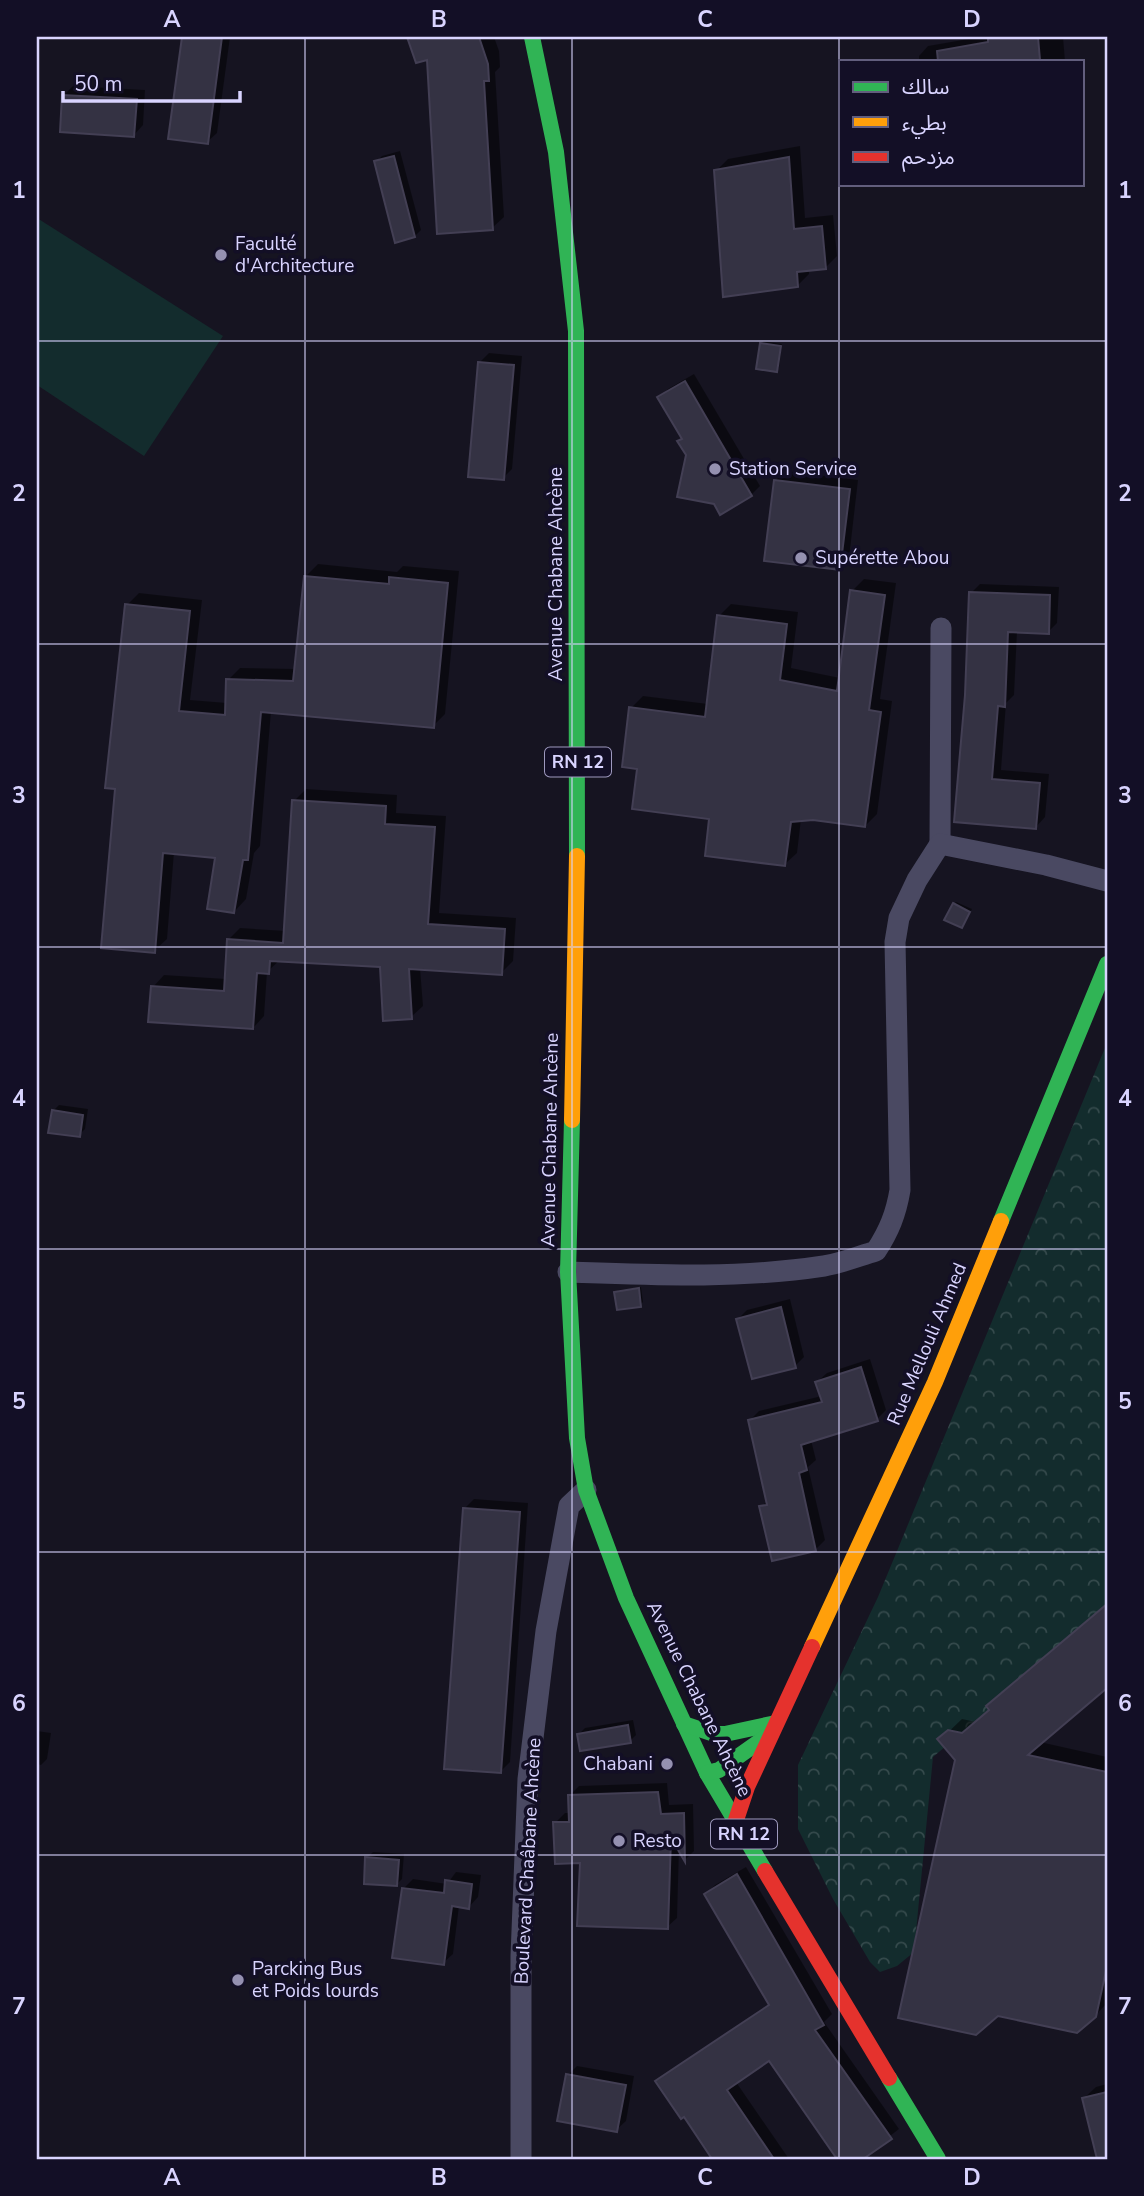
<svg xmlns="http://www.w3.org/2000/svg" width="1144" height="2196" viewBox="0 0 1144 2196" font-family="'Nunito Sans','Noto Sans Arabic',sans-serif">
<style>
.forest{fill:url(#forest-crowns)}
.park{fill:#132c2d}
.shadow{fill:#0007}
.building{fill:#343243;stroke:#433f54;stroke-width:2}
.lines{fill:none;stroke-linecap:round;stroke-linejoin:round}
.street{stroke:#4a4962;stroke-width:21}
.fast{stroke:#30b455;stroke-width:16}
.slow{stroke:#ff9f0a;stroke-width:16}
.jam{stroke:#e5322d;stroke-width:16}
.grid{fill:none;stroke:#d9d4ff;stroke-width:2;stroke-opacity:0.55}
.poi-dot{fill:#9591b1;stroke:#130f26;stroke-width:2.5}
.labels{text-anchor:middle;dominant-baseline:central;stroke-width:7;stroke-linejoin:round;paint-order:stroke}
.shield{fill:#130f26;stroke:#9e99be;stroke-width:2}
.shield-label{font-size:18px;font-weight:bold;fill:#d9d4ff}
.poi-label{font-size:19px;fill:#d9d4ff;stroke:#130f26;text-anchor:start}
.street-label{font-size:19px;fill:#d9d4ff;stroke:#130f26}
.neatline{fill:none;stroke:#d9d4ff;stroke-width:2.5}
.grid-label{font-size:23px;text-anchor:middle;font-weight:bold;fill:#d9d4ff}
</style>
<defs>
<pattern id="forest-crowns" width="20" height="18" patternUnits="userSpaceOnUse" patternTransform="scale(1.75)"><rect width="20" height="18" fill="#132c2d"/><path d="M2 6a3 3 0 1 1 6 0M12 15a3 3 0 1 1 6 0" fill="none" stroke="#354a4c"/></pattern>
</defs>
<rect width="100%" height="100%" fill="#161421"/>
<path class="forest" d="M1107,1043V1609L933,1757L914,1952L897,1966L880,1972L870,1962L833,1899L798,1829V1765L878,1597Z"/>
<path class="park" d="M37,218L223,336L144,456L37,385Z"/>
<g class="shadow">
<path d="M184,37H230L217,133L207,142L170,137Z"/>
<path d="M409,37H494L499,51L500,67L495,72L504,217L492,228L428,57L417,61Z"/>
<path d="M980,37H1063L1065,61H919V56L928,46Z"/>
<path d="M73,86L145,90L143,125L134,135L64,95Z"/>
<path d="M800,146L805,218L833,215L837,256L825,268L809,269V274L797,286L716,171L728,159Z"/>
<path d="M400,151L421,230L415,236L376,162L382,156Z"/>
<path d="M764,341L782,344L779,368L776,370L761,343Z"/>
<path d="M489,353L522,356L512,469L503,478L480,362Z"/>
<path d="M694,374L760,486L751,495L683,438L660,398L668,389Z"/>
<path d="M785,471L858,480L849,558L839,568L775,481Z"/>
<path d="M318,564L397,572L403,566L459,571L445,714L433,726L271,711L260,846L254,853L246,899L234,912L217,856L174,852L167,939L154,951L117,787L127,605L139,593L202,600L190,700L227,703L228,680L240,668L296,669L305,577Z"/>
<path d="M864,579L896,583L880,699L892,701L877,814L865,826L813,818L801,819L797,853L785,864L639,767L631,708L643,696L708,704L719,616L731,604L798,612L791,668L840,678L852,591Z"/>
<path d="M980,584L1059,587L1057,623L1048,632L1017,631L1014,695L1006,703L1001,770L1049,774L1045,817L1036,827L956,821L967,695L971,593Z"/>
<path d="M306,789L397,795L396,813L446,816L439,913L516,918L513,961L501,973L420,968L423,1006L411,1017L381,966L281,959L267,972L264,1016L253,1028L153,987L164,975L226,979L228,940L240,928L286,931L294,801Z"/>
<path d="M956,902L972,909L962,926L954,904Z"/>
<path d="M59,1105L88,1109L85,1129L79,1135L53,1111Z"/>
<path d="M641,1287L643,1302L640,1305L616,1292L619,1290Z"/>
<path d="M790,1299L804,1357L795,1366L738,1319L747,1310Z"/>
<path d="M870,1359L886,1410L877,1419L811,1440L816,1460L808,1467L825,1540L815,1550L761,1507L768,1500L750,1420L759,1411L822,1396L817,1382L827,1373Z"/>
<path d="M474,1499L528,1503L510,1762L501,1771L464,1509Z"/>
<path d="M1107,1604V1686L1040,1742L1107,1757V2003L1095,2016L956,1759L940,1740L962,1719L976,1722L991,1709L988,1706L1001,1694Z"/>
<path d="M633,1720L636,1735L630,1741L579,1734L585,1728Z"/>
<path d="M37,1731L51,1733L47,1759L41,1765L37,1764Z"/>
<path d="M667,1783L669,1805L693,1804L694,1851L686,1859L679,1848L677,1918L667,1927L581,1862L555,1823L565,1813H570L569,1796L579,1786Z"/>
<path d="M373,1852L404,1854L402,1879L396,1885L367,1858Z"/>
<path d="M746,1867L832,2014L824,2022L899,2129L860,2159H840L770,2059L736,2082L789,2159H714L684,2115L658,2082L667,2073L770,2004L706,1894L715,1885Z"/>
<path d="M456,1872L481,1875L478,1897L469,1907L459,1906L453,1954L443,1963L403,1889L413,1879L447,1884Z"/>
<path d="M577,2066L634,2076L626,2121L616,2130L568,2075Z"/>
<path d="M1107,2084V2157L1099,2159L1084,2098L1096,2087Z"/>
</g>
<g class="building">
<path d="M182,37H222L208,144L168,139Z"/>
<path d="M407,37H479L488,64L489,81H484L493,230L437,234L427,60L416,63Z"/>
<path d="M988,37H1038L1040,60L938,61L937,51L988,42Z"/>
<path d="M62,95L137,99L134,137L60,132Z"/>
<path d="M394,156L415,237L395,243L374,161Z"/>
<path d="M789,157L794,229L822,226L826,269L797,272L798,287L723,297L714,170Z"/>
<path d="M760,343L781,346L777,372L756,369Z"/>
<path d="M478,362L514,365L504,480L468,477Z"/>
<path d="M685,381L752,496L720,515L714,504L677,497L686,455L677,441L682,439L657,397Z"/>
<path d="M774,480L850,489L840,570L764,561Z"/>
<path d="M304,576L389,584V577L448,583L434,728L261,712L248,860H243L234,913L207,909L215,858L163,853L155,953L101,948L115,789L105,788L125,604L190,611L179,711L225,715L226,679L293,681Z"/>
<path d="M850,590L885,595L869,710L881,712L865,827L813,820L791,822L785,866L705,856L709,819L632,809L637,769L622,767L629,707L705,717L717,615L787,624L780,680L837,691Z"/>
<path d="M969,592L1050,595L1049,634L1008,632L1005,707L998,706L992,779L1040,783L1036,829L954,822L965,695Z"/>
<path d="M292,800L386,806L385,824L435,827L428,924L505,929L502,975L409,969L412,1019L383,1021L380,967L270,961L269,974L257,973L253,1029L148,1022L151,986L224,991L227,939L283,943Z"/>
<path d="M953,903L970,912L962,928L944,920Z"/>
<path d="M52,1110L83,1115L80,1137L48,1133Z"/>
<path d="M639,1288L641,1307L617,1310L614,1292Z"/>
<path d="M781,1307L796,1368L752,1379L736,1319Z"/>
<path d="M861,1367L878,1421L801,1445L807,1470L799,1473L816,1551L772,1561L759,1506L767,1505L748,1420L822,1402L815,1382Z"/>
<path d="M463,1508L520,1512L501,1773L444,1769Z"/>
<path d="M1107,1604V1688L1028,1755L1107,1772V1966L1096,2017L1077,2033L998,2016L976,2035L898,2018L955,1760L937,1739L948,1730L962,1733L989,1710L986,1706Z"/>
<path d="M628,1725L631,1743L580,1751L577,1734Z"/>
<path d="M658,1792L661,1814L684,1813L685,1862L671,1838L668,1929L577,1926L580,1863L555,1864L553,1822H569L568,1795Z"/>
<path d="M365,1857L399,1860L397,1886L364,1884Z"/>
<path d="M737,1874L824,2025L815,2030L892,2139L863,2159H837L769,2061L727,2090L774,2159H712L684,2117L681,2119L655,2081L769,2005L704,1894Z"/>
<path d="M445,1880L472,1884L469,1909L452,1906L444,1965L392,1958L402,1888L444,1893Z"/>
<path d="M566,2074L626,2085L617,2132L557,2121Z"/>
<path d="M1107,2092V2159H1097L1082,2098Z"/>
</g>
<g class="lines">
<g class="street">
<path d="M940,844L941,628"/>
<path d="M568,1272C654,1275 739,1279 824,1266C842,1263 859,1256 876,1251C889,1231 896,1214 900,1190L895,942L899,918L917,880L940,844L1046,865L1107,881"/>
<path d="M521,2159V1956L528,1779L546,1631L569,1506L586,1490"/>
</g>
<g class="fast">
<path d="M532,37L556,152L576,331L577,856"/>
<path d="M572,1120L568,1272L577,1438L586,1490L626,1598L707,1773L765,1871"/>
<path d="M1001,1221L1107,964"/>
<path d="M684,1724L714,1734H725L776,1723"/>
<path d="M707,1773L719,1770L770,1734"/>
<path d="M889,2078L938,2159"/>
</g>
<g class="slow">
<path d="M572,1120L577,856"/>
<path d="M812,1647L935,1382L1001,1221"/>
</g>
<g class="jam">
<path d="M736,1820L747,1787L812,1647"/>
<path d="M765,1871L889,2078"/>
</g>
</g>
<path class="grid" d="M305,37V2159M572,37V2159M839,37V2159M37,341H1107M37,644H1107M37,947H1107M37,1249H1107M37,1552H1107M37,1855H1107"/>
<g class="poi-dot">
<circle cx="221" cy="255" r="7"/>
<circle cx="715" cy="469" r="7"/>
<circle cx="801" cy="558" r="7"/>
<circle cx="667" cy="1764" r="7"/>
<circle cx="619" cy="1841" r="7"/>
<circle cx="238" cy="1980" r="7"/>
</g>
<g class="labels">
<g class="shield">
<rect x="545" y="747.5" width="66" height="29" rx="5"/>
<rect x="711" y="1819.5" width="66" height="29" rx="5"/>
</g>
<g class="shield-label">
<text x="578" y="762">RN 12</text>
<text x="744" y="1834">RN 12</text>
</g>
<g class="poi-label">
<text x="235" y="244">Faculté<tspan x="235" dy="22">d'Architecture</tspan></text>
<text x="729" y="469">Station Service</text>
<text x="815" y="558">Supérette Abou</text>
<text x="653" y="1764" text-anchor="end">Chabani</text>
<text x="633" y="1841">Resto</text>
<text x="252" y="1969">Parcking Bus<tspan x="252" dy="22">et Poids lourds</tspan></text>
</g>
<g class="street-label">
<text transform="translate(556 574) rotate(-90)">Avenue Chabane Ahcène</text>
<text transform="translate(550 1140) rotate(-89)">Avenue Chabane Ahcène</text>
<text transform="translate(927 1344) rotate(-67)">Rue Mellouli Ahmed</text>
<text transform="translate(699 1699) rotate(64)">Avenue Chabane Ahcène</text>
<text transform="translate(528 1861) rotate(-87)">Boulevard Chaâbane Ahcène</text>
</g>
</g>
<rect width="1144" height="2196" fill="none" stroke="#130f26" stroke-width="77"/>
<rect x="839" y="60" width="245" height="126" fill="#130f26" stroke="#625e7d" stroke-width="2"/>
<rect x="853" y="82" width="35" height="10" fill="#30b455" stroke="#625e7d" stroke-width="2"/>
<text x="902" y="94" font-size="21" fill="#d9d4ff">سالك</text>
<rect x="853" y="117" width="35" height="10" fill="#ff9f0a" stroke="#625e7d" stroke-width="2"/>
<text x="902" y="130" font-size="21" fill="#d9d4ff">بطيء</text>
<rect x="853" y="152" width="35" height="10" fill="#e5322d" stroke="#625e7d" stroke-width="2"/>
<text x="902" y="164" font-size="21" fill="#d9d4ff">مزدحم</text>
<path d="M63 91v10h177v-10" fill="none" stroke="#d9d4ff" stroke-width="3.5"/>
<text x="74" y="91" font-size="21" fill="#d9d4ff" stroke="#130f26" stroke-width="5" paint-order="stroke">50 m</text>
<rect x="38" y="38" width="1068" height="2120" class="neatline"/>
<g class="grid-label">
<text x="172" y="27">A</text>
<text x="439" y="27">B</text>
<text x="705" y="27">C</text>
<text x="972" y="27">D</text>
<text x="19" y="198">1</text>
<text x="1125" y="198">1</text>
<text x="19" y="501">2</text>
<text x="1125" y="501">2</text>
<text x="19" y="803">3</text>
<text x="1125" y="803">3</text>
<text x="19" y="1106">4</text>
<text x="1125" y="1106">4</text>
<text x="19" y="1409">5</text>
<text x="1125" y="1409">5</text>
<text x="19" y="1711">6</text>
<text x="1125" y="1711">6</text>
<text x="19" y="2014">7</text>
<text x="1125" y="2014">7</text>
<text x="172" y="2185">A</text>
<text x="439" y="2185">B</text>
<text x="705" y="2185">C</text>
<text x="972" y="2185">D</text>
</g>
</svg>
